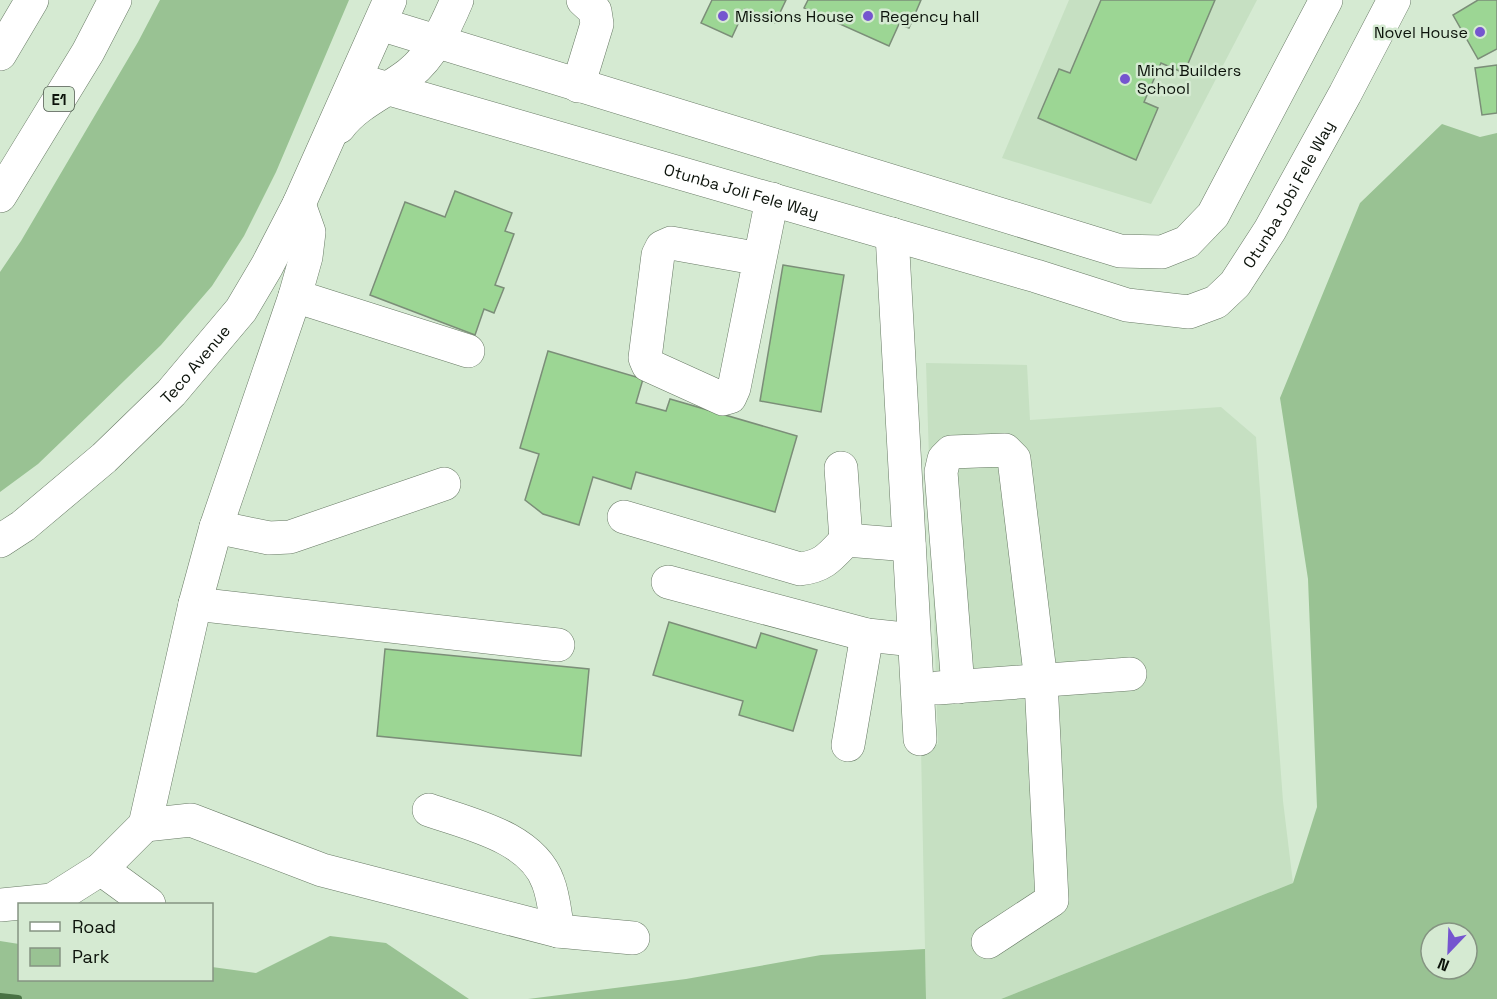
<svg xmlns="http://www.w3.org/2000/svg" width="1497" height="999" viewBox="0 0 1497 999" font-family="'Space Grotesk',sans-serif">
  <rect width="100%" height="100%" fill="#d5ead2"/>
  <g fill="#c6e0c2">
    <polygon points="1069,0 1257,0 1151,204 1002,158"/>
    <polygon points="926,363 1027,365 1030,420 1221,407 1256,437 1283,801 1293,883 1001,999 926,999 921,748 938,744"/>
  </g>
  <g fill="#99c293" fill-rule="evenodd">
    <polygon points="160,0 349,0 276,172 244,236 212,286 161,345 90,414 38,464 0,492 0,272 21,241 138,42"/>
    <path d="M1442 124 1480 137 1497 133V999H1001L1293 883 1317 807 1308 579 1280 398 1360 203ZM1431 933H1467V969H1431Z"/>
    <polygon points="330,936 386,943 469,999 0,999 0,941 19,944 20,980 212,980 212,967 256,973"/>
    <polygon points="925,949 926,999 528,999 686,979 821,955"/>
  </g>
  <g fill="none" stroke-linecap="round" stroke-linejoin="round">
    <polyline stroke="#497244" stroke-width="8" points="0,997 18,999"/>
  </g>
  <g fill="#9cd694" stroke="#7b8e78" stroke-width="1.5">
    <polygon points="712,0 786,0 775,23 745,9 732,37 701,23"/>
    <polygon points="808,0 921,0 909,28 899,24 889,46 804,8"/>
    <polygon points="1101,0 1215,0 1184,73 1161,63 1144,102 1158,108 1136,160 1038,118 1059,69 1070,73"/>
    <polygon points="1478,0 1497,0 1497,49 1478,59 1453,15"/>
    <polygon points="1497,65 1497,113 1482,115 1475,68"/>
    <polygon points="455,191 512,213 505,231 514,234 495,285 504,288 494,313 484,309 475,335 370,295 405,202 445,217"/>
    <polygon points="783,265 844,275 821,412 760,401"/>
    <polygon points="548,351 643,379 636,403 666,411 670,399 797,436 775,512 636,472 631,489 593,477 579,525 543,514 525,500 539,454 520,448"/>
    <polygon points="669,622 756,648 761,633 817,650 793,731 739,715 743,701 653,675"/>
    <polygon points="385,649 589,669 581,756 377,736"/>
  </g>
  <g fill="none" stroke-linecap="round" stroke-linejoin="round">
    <g stroke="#687a65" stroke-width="34">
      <g id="minor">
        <polyline points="380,24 1120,251 1162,252 1187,242 1213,215 1326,0"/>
        <path id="s1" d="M365 82 1036 276 1127 305 1189 312 1216 302 1235 284 1270 230 1345 94 1394 0"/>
        <polyline points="578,86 597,24 595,11 583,0"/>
        <polyline points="892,234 920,739"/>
        <polyline points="760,259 671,243 662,247 658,255 645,358 648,365 723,399 730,397 734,388 772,199"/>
        <polyline points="295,296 468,351"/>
        <polyline points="841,468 846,540"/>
        <path d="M624 517 800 569C824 566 830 557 846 540L909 545"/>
        <polyline points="216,527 269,538 290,537 444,484"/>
        <polyline points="668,582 867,635 914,640"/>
        <polyline points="195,604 558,645"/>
        <polyline points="958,687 941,472 944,459 951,452 1005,450 1014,459 1041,681 1052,900 988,942"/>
        <polyline points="938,688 1130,674"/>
        <polyline points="848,745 867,635"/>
        <path d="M429 810C469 824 532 837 548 882 554 897 555 915 558 931"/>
        <polyline points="145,825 191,820 322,870 558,931 633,938"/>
        <polyline points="101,869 149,904"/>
        <polyline points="0,905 52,900 101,869 145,825 195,604 216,527 295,296 306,257 309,232 299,204"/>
      </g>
    </g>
    <g stroke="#687a65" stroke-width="34">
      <g id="major">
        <path d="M339 127C357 103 386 92 409 74 432 56 446 26 457 0"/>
        <path id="s2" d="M0 541 23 526 104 458 171 393 241 310 267 266 299 204 390 0"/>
      </g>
    </g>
    <g stroke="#687a65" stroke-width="34">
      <g id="highway">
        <polyline points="0,54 32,0"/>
        <polyline points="0,196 88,52 115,0"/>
      </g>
    </g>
    <use href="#minor" stroke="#fff" stroke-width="33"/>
    <use href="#major" stroke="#fff" stroke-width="33"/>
    <use href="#highway" stroke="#fff" stroke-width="33"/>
  </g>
  <g fill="#7555cf" stroke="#d5ead2" stroke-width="2">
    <circle cx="723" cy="16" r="6"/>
    <circle cx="868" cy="16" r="6"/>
    <circle cx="1480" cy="32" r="6"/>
    <circle cx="1125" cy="79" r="6"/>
  </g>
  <g text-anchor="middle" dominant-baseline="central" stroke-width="5" stroke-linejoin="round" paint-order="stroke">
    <rect fill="#d5ead2" stroke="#485447" stroke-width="1.5" x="44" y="87" width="30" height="24" rx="4.5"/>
    <g font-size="15" font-weight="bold" fill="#0c130b">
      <text x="59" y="99">E1</text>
    </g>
    <g font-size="16" fill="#0c130b" stroke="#d5ead2" text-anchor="start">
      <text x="735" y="16">Missions House</text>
      <text x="880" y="16">Regency hall</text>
      <text x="1468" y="32" text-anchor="end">Novel House</text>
      <text x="1137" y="70">Mind Builders<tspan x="1137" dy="18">School</tspan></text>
    </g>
    <g font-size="16" fill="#0c130b" stroke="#d5ead2">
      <text stroke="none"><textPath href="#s1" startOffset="392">Otunba Joli Fele Way</textPath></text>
      <text stroke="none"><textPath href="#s1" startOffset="1016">Otunba Jobi Fele Way</textPath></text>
      <text stroke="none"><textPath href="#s2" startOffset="264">Teco Avenue</textPath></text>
    </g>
  </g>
  <rect x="18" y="903" width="195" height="78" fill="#d5ead2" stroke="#859482" stroke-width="1.5"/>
  <rect x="30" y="922" width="30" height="9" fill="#ffffff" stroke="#859482" stroke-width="1.5"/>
  <text x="72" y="933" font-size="18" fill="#0c130b">Road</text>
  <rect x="30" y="948" width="30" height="18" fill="#99c293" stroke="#859482" stroke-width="1.5"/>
  <text x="72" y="963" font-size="18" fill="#0c130b">Park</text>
  <g transform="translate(1449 951) rotate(203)"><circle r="28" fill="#d5ead2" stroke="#859482" stroke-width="1.5"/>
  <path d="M0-4.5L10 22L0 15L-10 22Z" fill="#7555cf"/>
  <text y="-9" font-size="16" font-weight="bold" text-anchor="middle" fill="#0c130b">N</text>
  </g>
</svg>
